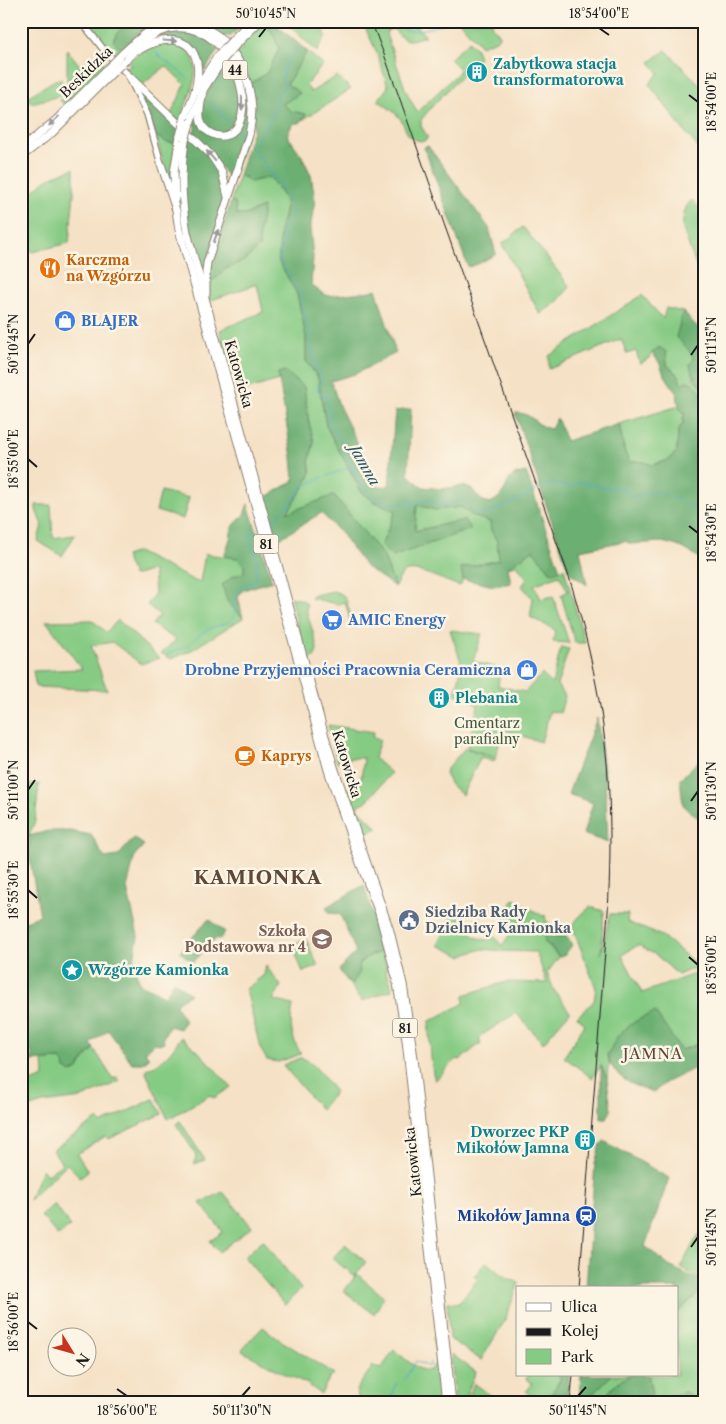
<svg xmlns="http://www.w3.org/2000/svg" width="726" height="1424" viewBox="0 0 726 1424" font-family="'Libre Caslon Text',serif">
  <rect width="100%" height="100%" fill="#fcf5e5"/>
  <filter id="ink" filterUnits="userSpaceOnUse"><feTurbulence type="fractalNoise" baseFrequency=".02" numOctaves="2"/><feDisplacementMap in="SourceGraphic" scale="10" xChannelSelector="R" yChannelSelector="G"/><feConvolveMatrix kernelMatrix="1 2 1 2 8 2 1 2 1" color-interpolation-filters="sRGB"/></filter>
  <filter id="wash" filterUnits="userSpaceOnUse"><feTurbulence type="fractalNoise" baseFrequency=".0096" numOctaves="4" result="noise"/><feDisplacementMap in="SourceGraphic" scale="20" xChannelSelector="R" yChannelSelector="G"/><feGaussianBlur stdDeviation="1.12" result="paint"/><feColorMatrix in="noise" values="0 0 0 0 0 0 0 0 0 0 0 0 0 0 0 0 0 1.4 0 .05"/><feComposite in="paint" operator="in"/></filter>
  <g filter="url(#wash)">
    <rect width="100%" height="100%" fill="#f5e1c5"/>
    <g fill="#86cb84" stroke="#517450">
      <polygon points="84,21 129,21 118,32 113,40 121,49 118,52 109,52"/>
      <polygon points="264,21 269,21 270,24 268,25 275,38 279,49 267,73 250,84 236,52 242,49 240,47"/>
      <polygon points="284,21 325,21 321,25 326,35 317,52"/>
      <path d="M362 21H411L426 36C406 41 408 44 393 29L388 30 386 34 406 91 417 112 458 73 460 69 450 59 469 41 476 49 479 58 434 104 421 120V126L427 136V139L424 141C402 140 409 127 397 115 391 109 384 105 378 100L388 87 377 53Z"/>
      <polygon points="459,21 494,21 491,25 500,35 496,40 481,46"/>
      <path d="M173 43C213 56 189 95 179 121L171 114 185 85 166 66 142 85 123 67 131 66 128 62C140 49 157 44 173 43Z"/>
      <polygon points="67,49 81,67 98,56 106,66 65,106 60,100 64,98 67,91"/>
      <polygon points="666,50 691,76 705,89 705,156 676,121 676,120 649,84 659,73 650,62"/>
      <polygon points="307,51 323,65 306,85 311,92 337,76 351,89 301,121 306,114 291,111 282,104 299,93 287,84"/>
      <polygon points="61,79 62,93 60,96 31,103 27,97 55,80"/>
      <polygon points="156,136 166,142 175,143 171,191"/>
      <polygon points="74,168 74,193 69,243 32,252 26,234 21,226 21,202 47,179"/>
      <path d="M239 175 246 178 250 182 270 177 284 198 286 205 284 218 280 227 279 262 297 294 306 337V361L318 378 326 426 361 491 373 501 396 510 381 546 464 520 414 531 417 505 436 510 461 507 473 516 490 522 491 530 497 541 499 560 461 568 463 579 460 586C448 583 413 564 403 573 400 576 398 582 395 587L384 557 334 495 286 514 306 484 311 472 309 462 314 442 309 423 304 387 278 373 279 380 239 392 232 372 227 365 220 330 263 312 257 284 209 301V282L218 277 224 270 245 260 259 247V230L262 216V207L245 215H237L235 203 231 201Z"/>
      <path d="M692 200 705 215V290L702 286 701 280 683 229C682 219 684 206 692 200Z"/>
      <polygon points="523,227 570,287 557,302 540,314 502,244"/>
      <polygon points="642,295 663,319 666,308 683,312 681,321 688,349 694,359 694,379 705,389 705,395 691,382 682,387 678,375 667,365 666,352 652,353 649,358 640,364 636,351 627,354 621,339 549,369 549,356"/>
      <polygon points="679,406 679,408 684,413 683,423 678,431 677,451 669,460 652,465 644,462 637,461 630,463 625,453 619,424"/>
      <polygon points="161,491 189,498 183,519 156,511"/>
      <polygon points="36,505 51,505 53,538 75,535 62,556 38,541 42,525 36,510"/>
      <polygon points="533,550 552,573 564,568 585,643 575,643 561,595 568,591 559,575 534,585 541,599 553,596 569,643 553,642 555,630 530,617 533,599 522,586 527,579 517,565 507,567"/>
      <polygon points="137,552 195,581 200,582 205,554 237,558 244,565 244,573 233,577 227,601 243,618 190,651 171,659 161,653 176,640 152,624 160,615 147,605 155,593 153,570 133,576 125,556"/>
      <polygon points="334,591 343,595 346,599 354,627 352,627 345,602 337,604 311,598 314,595"/>
      <path d="M290 597C297 599 307 599 307 607L306 608C307 614 318 646 317 650 316 656 313 659 308 661Z"/>
      <polygon points="92,620 106,632 118,620 159,658 141,664 112,642 91,646 107,690 36,687 33,671 82,669 46,621"/>
      <polygon points="450,630 482,634 473,661 500,669 498,686 525,692 542,674 552,684 561,647 569,649 557,685 565,696 560,713 550,711 541,742 504,730 495,757 467,748 478,706 469,699 455,694 461,670 461,662"/>
      <polygon points="328,725 374,732 372,737 380,740 374,758 391,773 367,801 356,807 378,828 365,833 360,830 346,790 361,779 364,758 351,758 337,762"/>
      <polygon points="465,748 496,758 494,761 481,757 462,795 451,785 445,774 446,770"/>
      <polygon points="39,784 35,821 29,836 21,836 21,786"/>
      <path d="M514 899 543 916 545 915 546 921 567 933 566 935 558 936 548 945 559 957 547 973 554 990 570 1012 543 1043 516 1013 479 1037 481 1043 460 1060 456 1059 435 1081C431 1068 431 1055 430 1041 429 1034 428 1028 430 1021L459 1006 464 1003V995L506 982 547 983 536 952 503 951 482 949 461 956 438 945 455 910 474 937 485 940 495 937 502 946 514 928 503 920Z"/>
      <polygon points="590,907 604,911 601,954 610,914 628,914 627,922 662,936 699,966 678,975 656,955 638,945 622,955 642,993 705,970 705,1042 681,1050 641,1018 618,1037 607,1055 610,1066 608,1068 607,1079 601,1066 592,1078 564,1057 585,1024 577,1017 594,1001 596,988 572,926 578,918"/>
      <polygon points="306,939 318,966 303,972 292,945"/>
      <polygon points="382,951 387,968 385,969 387,975 389,977 392,990 362,1001 351,986 355,978 359,964 367,957"/>
      <path d="M266 966 281 986 273 1000 293 1005C290 1026 290 1035 301 1054L278 1062 267 1060 260 1048 246 989 264 975Z"/>
      <path d="M181 1037 198 1051 231 1087 214 1098 210 1095 168 1119 146 1073 147 1069C163 1063 172 1051 181 1037Z"/>
      <polygon points="94,1049 113,1079 117,1077 120,1081 82,1098 43,1103 21,1110 21,1065 31,1082 44,1077 43,1060 60,1059 64,1063 65,1069 75,1070 78,1069 87,1056"/>
      <path d="M300 1058C312 1058 327 1082 335 1092L321 1110 283 1065Z"/>
      <polygon points="153,1099 154,1099 162,1114 109,1139 106,1136 77,1154 88,1171 80,1177 67,1164 29,1200 42,1169 47,1175 62,1164 53,1150 98,1119 101,1124"/>
      <polygon points="180,1121 205,1160 194,1164 196,1160 195,1153 176,1124"/>
      <polygon points="223,1192 252,1227 219,1252 210,1241 223,1232 200,1203"/>
      <polygon points="54,1204 70,1226 58,1236 41,1216"/>
      <polygon points="705,1227 705,1283 681,1267 695,1240"/>
      <polygon points="263,1240 301,1289 285,1305 244,1257"/>
      <polygon points="345,1244 366,1262 354,1277 346,1268 345,1269 333,1258"/>
      <polygon points="486,1262 502,1275 519,1283 504,1322 481,1360 450,1339 447,1302 459,1303 478,1279 474,1276"/>
      <polygon points="357,1274 384,1297 374,1314 344,1291"/>
      <polygon points="705,1287 705,1361 693,1375 705,1385 705,1403 701,1403 685,1392 662,1399 659,1403 642,1403 652,1394 648,1375 677,1375 677,1313"/>
      <polygon points="263,1327 277,1338 334,1374 329,1379 321,1394 306,1383 283,1373 242,1351 243,1348"/>
      <path d="M433 1338H435L442 1403H360L356 1390 373 1366 381 1369 394 1350C404 1357 418 1373 430 1370L436 1363Z"/>
      <polygon points="451,1354 476,1372 463,1403 455,1403"/>
      <polygon points="528,1375 559,1375 561,1378 552,1393 540,1403 526,1392 532,1384 526,1379"/>
      <polygon points="612,1375 631,1375 618,1382 599,1403 583,1403"/>
      <polygon points="474,1383 501,1403 467,1403"/>
    </g>
    <g fill="#6caf72" stroke="#446647">
      <polygon points="129,21 157,21 141,31 121,49 113,41 118,32"/>
      <polygon points="192,21 222,22 243,21 244,24 230,37 226,35 225,38"/>
      <path d="M274 23 307 51 287 84 300 93 283 104 291 111 306 114 300 123H293L287 135 302 156 311 175 315 200 310 229 313 257 311 285 322 293 329 296 371 291 376 289 396 353 355 374 331 381 340 408 362 452 371 474 377 487 389 486 395 411 411 409 408 475 423 487 442 489 463 486 471 488 481 500 490 503C493 501 498 499 500 496 512 482 503 476 526 472L560 570 552 573 533 550 508 567 511 583 494 586 463 579 461 568 499 560 497 541 491 530 490 522 473 516 461 507 436 510 417 505 415 531 464 520 471 529 392 557 381 546 396 511 373 501 361 491 326 426 318 377 306 361V337L297 294 279 262 280 227 284 218 286 205 284 198 270 177 250 182 246 178 239 175 253 130 250 84 267 73 279 49 275 38 267 24Z"/>
      <path d="M174 32C192 32 206 36 218 50L200 78C201 53 196 54 178 39L151 40 162 34Z"/>
      <path d="M233 60C264 102 243 146 229 190L226 174 192 132H194L196 125 193 124 197 113 202 129 226 137 243 115Z"/>
      <path d="M225 65H230C237 78 240 92 239 107 238 112 238 121 234 126 228 135 211 135 204 125 194 108 215 77 225 65Z"/>
      <polygon points="137,88 178,126 175,143 166,142 156,136"/>
      <path d="M190 136 207 153 221 173 227 201 202 276C189 231 175 182 190 136Z"/>
      <polygon points="428,146 489,228 496,254 478,264 468,267 424,147"/>
      <polygon points="231,201 235,203 237,215 245,215 263,207 262,216 259,230 259,247 245,260 224,270 218,277 209,282 208,274"/>
      <path d="M683 312 705 335V389C697 381 691 375 690 363L694 359 688 349 676 337Z"/>
      <path d="M659 347 666 352 667 365 678 375 682 386 685 381 691 382 705 395V479L699 489 705 491V561L681 547 662 542 631 544 625 541 580 550 587 585 569 572 515 413C528 413 530 417 539 424 542 427 547 428 551 429L557 418 566 441 619 424 625 453 630 463 637 461 644 462 652 465 669 460 677 451 678 431 683 423 684 413 679 408 677 394 664 374 659 362 652 353Z"/>
      <polygon points="285,371 304,387 309,423 314,442 309,462 311,472 306,484 287,513 334,495 384,557 395,587 365,566 340,532 321,513 276,541 270,518 263,499 294,481 292,457 278,373"/>
      <polygon points="248,504 272,581 243,590 238,597 243,618 227,601 222,585 233,576 244,573 244,565 237,558 224,556 230,539 232,527 244,515"/>
      <polygon points="597,718 605,777 608,843 583,834 593,803 568,794"/>
      <polygon points="705,755 705,824 683,805 680,779"/>
      <path d="M48 831H70L91 835C97 842 99 852 105 858L118 856 134 838 144 845 135 855 127 888 138 936 133 965 141 985 152 989 165 997 174 981 190 994C186 998 180 999 176 1004V1007L185 1020 180 1029 169 1026 163 1038 164 1042 159 1044 155 1043 145 1052 149 1058 143 1063H132L108 1030 91 1043 94 1049 87 1056 78 1069 71 1073 65 1069 64 1063 60 1059 32 1061C33 1050 29 1047 21 1039V923L40 915 29 855V836Z"/>
      <polygon points="364,885 383,949 382,951 367,957 359,963 360,972 351,986 339,970 356,952 340,914 329,913 326,907"/>
      <polygon points="209,919 225,932 219,940 217,938 193,962 182,954 180,951"/>
      <polygon points="546,933 558,936 566,935 572,945 564,956 559,957 551,947 545,943 544,936"/>
      <path d="M655 1012 681 1050 705 1042V1067H697L665 1083 654 1092C632 1085 615 1080 607 1055 611 1050 613 1043 617 1037 627 1025 642 1017 655 1012Z"/>
      <polygon points="601,1065 607,1079 611,1110 607,1118 601,1118"/>
      <polygon points="604,1141 669,1178 645,1246 669,1266 705,1283 705,1287 677,1313 677,1288 586,1288 595,1163 600,1145"/>
      <polygon points="559,1375 569,1375 567,1403 542,1403 552,1393 561,1379"/>
      <polygon points="581,1375 612,1375 583,1403 579,1403"/>
      <polygon points="631,1375 648,1375 652,1394 642,1403 599,1403 618,1382"/>
      <polygon points="685,1392 701,1403 659,1403 662,1399"/>
    </g>
    <g fill="none" stroke-linecap="round" stroke-linejoin="round">
      <g stroke="#43a6c3" stroke-width="1">
        <polyline points="118,21 130,23 133,26"/>
        <path d="M389 21 394 24H399L404 30C420 32 433 27 449 22"/>
        <polyline points="311,31 318,21"/>
        <polyline points="156,52 158,55 188,78"/>
        <polyline points="212,103 229,123"/>
        <polyline points="237,133 244,140"/>
        <polyline points="692,136 701,146"/>
        <path d="M251 147 270 173 279 181 291 205V216L282 228 284 239 280 258 281 263 295 283 302 297 304 314 310 334 309 341 315 366 321 376V381L318 387V389L319 392 326 397 329 412V424C331 427 334 428 336 432 347 451 360 496 382 502 391 505 409 502 420 501 437 501 444 508 462 500L467 503C469 505 469 508 471 510 485 525 534 487 551 484 557 483 564 486 570 487L579 482 606 488 620 487 624 489 628 494 634 497 657 491 678 500 684 504 705 511"/>
        <path d="M253 147C259 135 268 125 273 112 276 105 276 97 280 90H283L285 86 282 79 285 66 297 47"/>
        <polyline points="327,476 345,469 352,469"/>
        <polyline points="409,508 413,503"/>
        <polyline points="272,522 294,499 301,487 323,477"/>
        <path d="M167 654C172 650 177 651 182 649 192 644 196 636 205 631 213 626 223 625 231 621L235 614 234 601 240 588 242 586 253 582 256 578 257 559 250 539 251 533 256 529"/>
        <polyline points="405,1379 416,1361 427,1366 430,1366 430,1362"/>
        <polyline points="390,1403 395,1385 397,1384"/>
      </g>
    </g>
  </g>
  <g filter="url(#ink)">
    <g fill="none" stroke-linecap="round" stroke-linejoin="round">
      <g stroke="#887e70" stroke-width="8">
        <polyline id="minor" points="81,21 104,50 128,75 147,114 161,164"/>
      </g>
      <g stroke="#887e70" stroke-width="9">
        <g id="major">
          <path d="M175 21C185 23 195 24 205 28 234 41 250 77 252 108 252 117 251 126 249 135L207 263 206 272V293"/>
          <polyline points="233,39 251,21"/>
          <polyline points="237,44 260,21"/>
          <path d="M139 50C160 37 191 33 197 63 199 73 197 82 195 91"/>
          <path d="M122 54C138 39 152 25 174 21"/>
          <path d="M127 59C136 48 146 38 159 32 202 15 237 54 242 94 244 106 243 125 231 133 219 141 201 132 200 117 199 108 202 99 203 90"/>
          <polyline points="128,75 211,155 222,172 228,197"/>
          <polyline points="185,117 195,91 217,57"/>
          <polyline points="190,123 203,90 222,61"/>
          <path d="M185 141C180 172 181 200 187 232L324 733 334 767 390 931 403 984 414 1058 452 1403"/>
          <polyline points="21,149 56,120 108,68"/>
          <polyline points="21,157 52,133 112,73"/>
          <polyline points="161,164 176,210 179,230 206,325 219,374 328,770 357,855 379,913 396,977 406,1040 446,1403"/>
          <polyline points="175,199 174,172 180,136"/>
        </g>
      </g>
      <use href="#minor" stroke="#fff" stroke-width="5.5"/>
      <use href="#major" stroke="#fff" stroke-width="7"/>
      <g stroke="#1c1c1c" stroke-width="1">
        <path d="M371 21 385 57 569 577C580 612 589 648 596 684 611 759 612 836 608 912L579 1288"/>
        <polyline points="570,1403 573,1375"/>
      </g>
      <g stroke="#887e70" stroke-width="9" stroke-linecap="butt">
        <g id="major-bridge">
          <polyline points="217,57 233,39"/>
          <polyline points="222,61 237,44"/>
          <polyline points="108,68 122,54"/>
          <polyline points="112,73 127,59"/>
          <polyline points="180,136 185,117"/>
          <polyline points="185,141 190,123"/>
        </g>
      </g>
      <use href="#major-bridge" stroke="#fff" stroke-width="7"/>
    </g>
    <defs><path id="oneway-solid" d="M-6-.8H1V-3.2L6.5 0L1 3.2V.8H-6Z" transform="scale(1.25)"/></defs>
    <g fill="#999">
      <use href="#oneway-solid" transform="translate(170 41) rotate(4)"/>
      <use href="#oneway-solid" transform="translate(242 103) rotate(90)"/>
      <use href="#oneway-solid" transform="translate(54 121) rotate(137)"/>
      <use href="#oneway-solid" transform="translate(211 156) rotate(-130)"/>
      <use href="#oneway-solid" transform="translate(216 236) rotate(-71)"/>
    </g>
  </g>
  <path fill="none" stroke="#1c1c1c" stroke-width="2" d="M599 28 609 35M259 37 266 28M689 95 698 102M28 344 35 334M691 355 698 345M28 459 37 467M689 526 698 533M28 790 35 780M691 801 698 791M28 890 37 898M689 957 698 965M691 1247 698 1237M28 1322 37 1329M117 1389 127 1396M242 1396 250 1387M578 1396 586 1387"/>
  <defs>
    <g id="building-disc" transform="scale(1.125)"><circle r="9.5" fill="#0f9aa8" stroke="#fcf5e5"/><path d="M-4-6H4V6H1V3H-1V6H-4ZM-2.5-4.3h1.7v1.8h-1.7ZM.8-4.3h1.7v1.8H.8ZM-2.5-1h1.7V.8h-1.7ZM.8-1h1.7V.8H.8Z" fill="#fff"/></g>
    <g id="restaurant-disc" transform="scale(1.125)"><circle r="9.5" fill="#e8710a" stroke="#fcf5e5"/><path d="M-5-6h1v4h1v-4h1v4h1v-4h1v5L-1.5 .5V6h-2V.5L-5-1ZM5-6V6H3V1.5H1.5Q1.5-4 5-6Z" fill="#fff"/></g>
    <g id="shop-disc" transform="scale(1.125)"><circle r="9.5" fill="#3f7fe0" stroke="#fcf5e5"/><path d="M-5-2.5h2.3a2.7 3.5 0 0 1 5.4 0H5L5.5 6h-11ZM-1.5-2.5h3a1.5 2.3 0 0 0-3 0Z" fill="#fff"/></g>
    <g id="supermarket-disc" transform="scale(1.125)"><circle r="9.5" fill="#3f7fe0" stroke="#fcf5e5"/><path d="M-6-5.5h2.5l.6 2H6L4.5 2H-2.5L-4.4-4H-6ZM-1.5 3.2a1.3 1.3 0 1 0 .1 0ZM3 3.2a1.3 1.3 0 1 0 .1 0Z" fill="#fff"/></g>
    <g id="cafe-disc" transform="scale(1.125)"><circle r="9.5" fill="#e8710a" stroke="#fcf5e5"/><path d="M-5.5-4.5H6V0H3Q3 3.5 0 3.5H-2.5Q-5.5 3.5-5.5 0ZM3-3.2v2h1.7v-2ZM-6 4.5H4V6H-6Z" fill="#fff"/></g>
    <g id="civic-disc" transform="scale(1.125)"><circle r="9.5" fill="#5c6f8a" stroke="#fcf5e5"/><path d="M-.6-6.5H3V-4.5H.6V-3L4-1V1h2V6H-6V1h2V-1L-.6-3ZM-1.2 2.5V6h2.4V2.5Z" fill="#fff"/></g>
    <g id="school-disc" transform="scale(1.125)"><circle r="9.5" fill="#8d6e63" stroke="#fcf5e5"/><path d="M0-5L7-2L0 1L-7-2ZM-4 1L0 2.5L4 1V4Q0 6-4 4Z" fill="#fff"/></g>
    <g id="sight-disc" transform="scale(1.125)"><circle r="9.5" fill="#0f9aa8" stroke="#fcf5e5"/><path d="M0-6L1.8-2.2L6-1.7L2.9 1.2L3.7 5.4L0 3.3L-3.7 5.4L-2.9 1.2L-6-1.7L-1.8-2.2Z" fill="#fff"/></g>
    <g id="station-disc" transform="scale(1.125)"><circle r="9.5" fill="#1a4fb4" stroke="#fcf5e5"/><path d="M-3-6H3Q5-6 5-4V2Q5 4 3 4L4.5 6H3L1.5 4h-3L-3 6H-4.5L-3 4Q-5 4-5 2V-4Q-5-6-3-6ZM-3.5-4v3h7v-3ZM-3.5 1v1.5H-2V1ZM2 1v1.5H3.5V1Z" fill="#fff"/></g>
  </defs>
  <g fill-rule="evenodd">
    <use href="#building-disc" x="477" y="72"/>
    <use href="#restaurant-disc" x="50" y="268"/>
    <use href="#shop-disc" x="65" y="321"/>
    <use href="#supermarket-disc" x="332" y="620"/>
    <use href="#shop-disc" x="527" y="670"/>
    <use href="#building-disc" x="439" y="698"/>
    <use href="#cafe-disc" x="245" y="756"/>
    <use href="#civic-disc" x="409" y="920"/>
    <use href="#school-disc" x="322" y="939"/>
    <use href="#sight-disc" x="72" y="970"/>
    <use href="#building-disc" x="585" y="1140"/>
    <use href="#station-disc" x="586" y="1216"/>
  </g>
  <g text-anchor="middle" dominant-baseline="central" stroke-width="5" stroke-linejoin="round" paint-order="stroke">
    <g fill="#fcf5e5" stroke="#5f5d58" stroke-width="1">
      <rect x="222.5" y="60.5" width="25" height="19" rx="4"/>
      <rect x="253.5" y="534.5" width="25" height="19" rx="4"/>
      <rect x="392.5" y="1018.5" width="25" height="19" rx="4"/>
    </g>
    <g font-size="12" font-weight="bold" fill="#1c1c1c">
      <text x="235" y="70">44</text>
      <text x="266" y="544">81</text>
      <text x="405" y="1028">81</text>
    </g>
    <g font-size="14" font-weight="bold" fill="#0d838f" stroke="#fcf5e5" text-anchor="start">
      <text x="493" y="64">Zabytkowa stacja<tspan x="493" dy="16">transformatorowa</tspan></text>
      <text x="455" y="698">Plebania</text>
      <text x="88" y="970">Wzgórze Kamionka</text>
      <text x="569" y="1132" text-anchor="end">Dworzec PKP<tspan x="569" dy="16">Mikołów Jamna</tspan></text>
    </g>
    <g font-size="14" fill="#1c1c1c" stroke="#fcf5e5">
      <text transform="translate(86 72) rotate(-44)">Beskidzka</text>
      <text transform="translate(239 374) rotate(74)">Katowicka</text>
      <text transform="translate(347 764) rotate(73)">Katowicka</text>
      <text transform="translate(413 1162) rotate(-96)">Katowicka</text>
    </g>
    <g font-size="14" font-weight="bold" fill="#c56008" stroke="#fcf5e5" text-anchor="start">
      <text x="66" y="260">Karczma<tspan x="66" dy="16">na Wzgórzu</tspan></text>
      <text x="261" y="756">Kaprys</text>
    </g>
    <g font-size="14" font-weight="bold" fill="#366cbe" stroke="#fcf5e5" text-anchor="start">
      <text x="81" y="321">BLAJER</text>
      <text x="348" y="620">AMIC Energy</text>
      <text x="511" y="670" text-anchor="end">Drobne Przyjemności Pracownia Ceramiczna</text>
    </g>
    <g font-size="14" fill="#415940" stroke="#fcf5e5">
      <text x="487" y="723">Cmentarz<tspan x="487" dy="16">parafialny</tspan></text>
    </g>
    <g font-size="14" font-weight="bold" fill="#4e5e75" stroke="#fcf5e5" text-anchor="start">
      <text x="425" y="912">Siedziba Rady<tspan x="425" dy="16">Dzielnicy Kamionka</tspan></text>
    </g>
    <g font-size="14" font-weight="bold" fill="#785e54" stroke="#fcf5e5" text-anchor="end">
      <text x="306" y="931">Szkoła<tspan x="306" dy="16">Podstawowa nr 4</tspan></text>
    </g>
    <g font-size="14" font-weight="bold" fill="#164399" stroke="#fcf5e5" text-anchor="end">
      <text x="570" y="1216">Mikołów Jamna</text>
    </g>
    <g font-size="15" font-style="italic" fill="#2e5a67" stroke="#fcf5e5">
      <text transform="translate(365 465) rotate(60)">Jamna</text>
    </g>
    <g font-size="15" letter-spacing="1" fill="#5f4838" stroke="#fcf5e5">
      <text x="653" y="1053">JAMNA</text>
    </g>
    <g font-size="19" font-weight="bold" letter-spacing="1" fill="#5f4838" stroke="#fcf5e5">
      <text x="258" y="877">KAMIONKA</text>
    </g>
  </g>
  <rect width="726" height="1424" fill="none" stroke="#fcf5e5" stroke-width="55"/>
  <rect x="516" y="1286" width="162" height="90" fill="#fcf5e5" stroke="#a29e95"/>
  <rect x="526" y="1303" width="25" height="8" fill="#ffffff" stroke="#a29e95"/>
  <text x="561" y="1312" font-size="15" fill="#1c1c1c">Ulica</text>
  <rect x="526" y="1328" width="25" height="8" fill="#1c1c1c" stroke="#a29e95"/>
  <text x="561" y="1336" font-size="15" fill="#1c1c1c">Kolej</text>
  <rect x="526" y="1349" width="25" height="15" fill="#86cb84" stroke="#a29e95"/>
  <text x="561" y="1362" font-size="15" fill="#1c1c1c">Park</text>
  <g transform="translate(72 1352) rotate(127)"><circle r="24" fill="#fcf5e5" stroke="#a29e95"/>
  <path d="M0-4L9 19L0 12L-9 19Z" fill="#c8321e"/>
  <text y="-8" font-size="14" font-weight="bold" text-anchor="middle" fill="#1c1c1c">N</text>
  </g>
  <rect x="28" y="28" width="670" height="1368" fill="none" stroke="#1c1c1c" stroke-width="2"/>
  <g font-size="12" text-anchor="middle" fill="#1c1c1c">
    <text x="266" y="18">50°10'45"N</text>
    <text x="599" y="18">18°54'00"E</text>
    <text transform="translate(712 102) rotate(-90)" y="4">18°54'00"E</text>
    <text transform="translate(14 344) rotate(-90)" y="4">50°10'45"N</text>
    <text transform="translate(712 345) rotate(-90)" y="4">50°11'15"N</text>
    <text transform="translate(14 459) rotate(-90)" y="4">18°55'00"E</text>
    <text transform="translate(712 533) rotate(-90)" y="4">18°54'30"E</text>
    <text transform="translate(14 790) rotate(-90)" y="4">50°11'00"N</text>
    <text transform="translate(712 791) rotate(-90)" y="4">50°11'30"N</text>
    <text transform="translate(14 890) rotate(-90)" y="4">18°55'30"E</text>
    <text transform="translate(712 965) rotate(-90)" y="4">18°55'00"E</text>
    <text transform="translate(712 1237) rotate(-90)" y="4">50°11'45"N</text>
    <text transform="translate(14 1322) rotate(-90)" y="4">18°56'00"E</text>
    <text x="127" y="1415">18°56'00"E</text>
    <text x="242" y="1415">50°11'30"N</text>
    <text x="578" y="1415">50°11'45"N</text>
  </g>
</svg>
